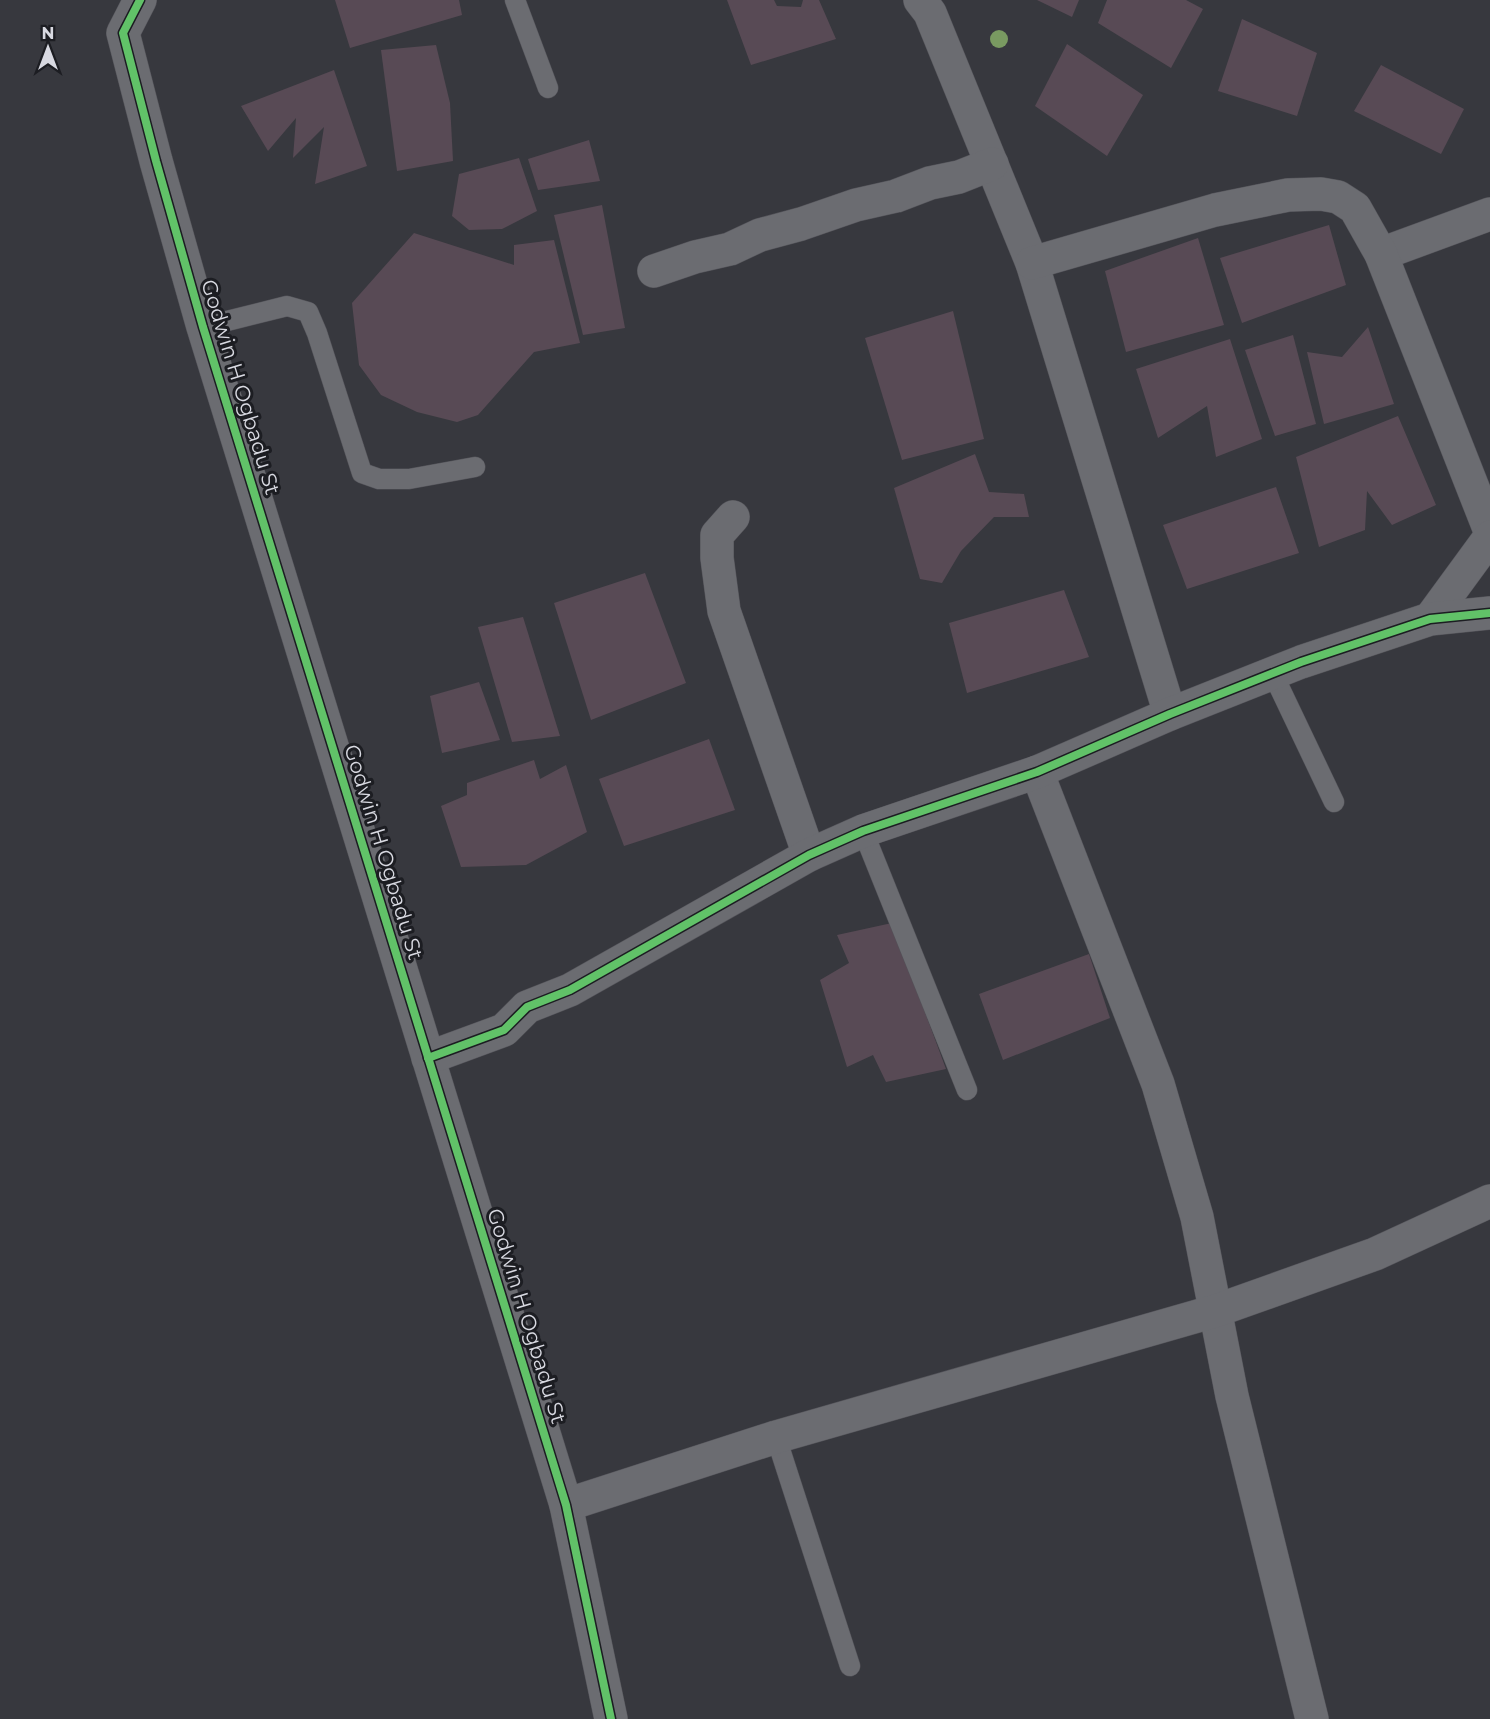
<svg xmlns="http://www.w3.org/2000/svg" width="1490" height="1719" viewBox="0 0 1490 1719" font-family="Montserrat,sans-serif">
  <rect width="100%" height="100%" fill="#37383e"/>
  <g fill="#584a55">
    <polygon points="335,0 459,0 462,15 350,48"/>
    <polygon points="727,0 774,0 777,6 801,7 803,0 819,0 836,39 751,65"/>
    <polygon points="1037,0 1079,0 1072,17"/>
    <polygon points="1107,0 1186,0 1203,9 1171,68 1098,23"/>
    <polygon points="1242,19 1317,53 1297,116 1218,91"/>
    <polygon points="1067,44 1143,95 1107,156 1035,106"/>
    <polygon points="436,45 450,103 453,161 397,171 381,50"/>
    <polygon points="1381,65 1464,109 1441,154 1354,111"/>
    <polygon points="334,70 367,166 315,184 324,127 293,158 296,118 268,151 241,106"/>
    <polygon points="589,140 600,181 538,190 528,159"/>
    <polygon points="519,158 537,211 502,229 469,230 452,216 459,174"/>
    <polygon points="602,205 625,328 583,335 554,215"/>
    <polygon points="1329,225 1346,285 1242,323 1220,258"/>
    <polygon points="414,233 514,265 514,245 554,240 580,343 534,352 478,415 457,422 417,412 381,395 359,365 352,303"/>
    <polygon points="1198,238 1224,325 1126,352 1105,271"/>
    <polygon points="953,311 984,439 902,460 865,338"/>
    <polygon points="1368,327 1394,404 1324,424 1307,352 1342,357"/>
    <polygon points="1293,335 1316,424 1275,436 1245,350"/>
    <polygon points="1230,339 1262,439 1216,457 1207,406 1158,438 1136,369"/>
    <polygon points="1398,416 1436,505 1392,525 1367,491 1365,530 1319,547 1296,457"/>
    <polygon points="975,454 989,492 1024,494 1029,517 994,517 961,551 942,583 920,579 894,488"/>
    <polygon points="1276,487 1299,553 1187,589 1163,525"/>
    <polygon points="645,573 686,683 591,720 554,603"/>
    <polygon points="1064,590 1089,657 967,693 949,623"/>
    <polygon points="523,617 560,736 512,742 478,627"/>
    <polygon points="479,682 500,740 442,753 430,696"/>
    <polygon points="709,739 735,810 624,846 599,779"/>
    <polygon points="534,760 540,779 566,765 587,832 526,865 461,867 441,806 467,795 467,783"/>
    <polygon points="892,923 946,1069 886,1082 873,1055 847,1067 820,980 849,963 837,935"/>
    <polygon points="1089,954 1110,1018 1003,1060 979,994"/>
  </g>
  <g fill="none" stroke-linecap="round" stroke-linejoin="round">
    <g stroke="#54545a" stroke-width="21">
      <g id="lane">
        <polyline points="515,0 548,88"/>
        <polyline points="203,327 287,306 308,312 317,333 362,473 379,479 409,479 475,467"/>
        <polyline points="1273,674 1334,802"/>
        <polyline points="863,831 967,1090"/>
        <polyline points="776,1437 850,1666"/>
      </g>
    </g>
    <g stroke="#54545a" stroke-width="34">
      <g id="street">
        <polyline points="140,0 123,33 156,161 203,327 566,1505 611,1719"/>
        <polyline points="920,0 930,13 1032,263 1170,714"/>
        <polyline points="1381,254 1490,214"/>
        <polyline points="1032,263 1215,210 1288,195 1321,194 1338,197 1355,208 1381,254 1490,531"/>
        <polyline points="654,271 695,257 730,249 760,235 801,224 856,205 896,196 930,183 959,177 992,164"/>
        <polyline points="733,517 717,535 717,558 724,611 809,855"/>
        <polyline points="1430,619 1490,537"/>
        <polyline points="1037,772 1158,1084 1197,1217 1232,1396 1312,1719"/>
        <polyline points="428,1058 504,1030 527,1007 570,990 809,855 863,831 1037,772 1170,714 1301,662 1430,619 1490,613"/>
        <polyline points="566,1505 776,1437 1215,1311 1375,1254 1490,1201"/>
      </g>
    </g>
    <use href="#lane" stroke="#6b6c71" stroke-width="20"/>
    <use href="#street" stroke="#6b6c71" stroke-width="33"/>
    <g stroke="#1c1d22" stroke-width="11">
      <g id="cycleway">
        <polyline points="140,0 123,33 156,161 203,327 566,1505 611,1719"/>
        <polyline points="428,1058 504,1030 527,1007 570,990 809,855 863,831 1037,772 1170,714 1301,662 1430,619 1490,613"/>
      </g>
    </g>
    <use href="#cycleway" stroke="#61c268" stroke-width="8"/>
  </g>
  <circle fill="#799a61" cx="999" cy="39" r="9"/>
  <g text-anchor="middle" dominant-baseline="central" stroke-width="6" stroke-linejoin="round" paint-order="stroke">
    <g font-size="21" fill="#d8d9e1" stroke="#1c1d22">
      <text transform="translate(241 387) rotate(73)">Godwin H Ogbadu St</text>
      <text transform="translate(384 852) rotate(73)">Godwin H Ogbadu St</text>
      <text transform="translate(527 1316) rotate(73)">Godwin H Ogbadu St</text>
    </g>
  </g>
  <g transform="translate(48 48)" stroke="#1c1d22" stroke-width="4.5" paint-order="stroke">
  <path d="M0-4.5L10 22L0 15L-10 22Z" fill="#d8d9e1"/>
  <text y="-9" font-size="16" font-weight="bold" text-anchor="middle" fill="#d8d9e1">N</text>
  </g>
</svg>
